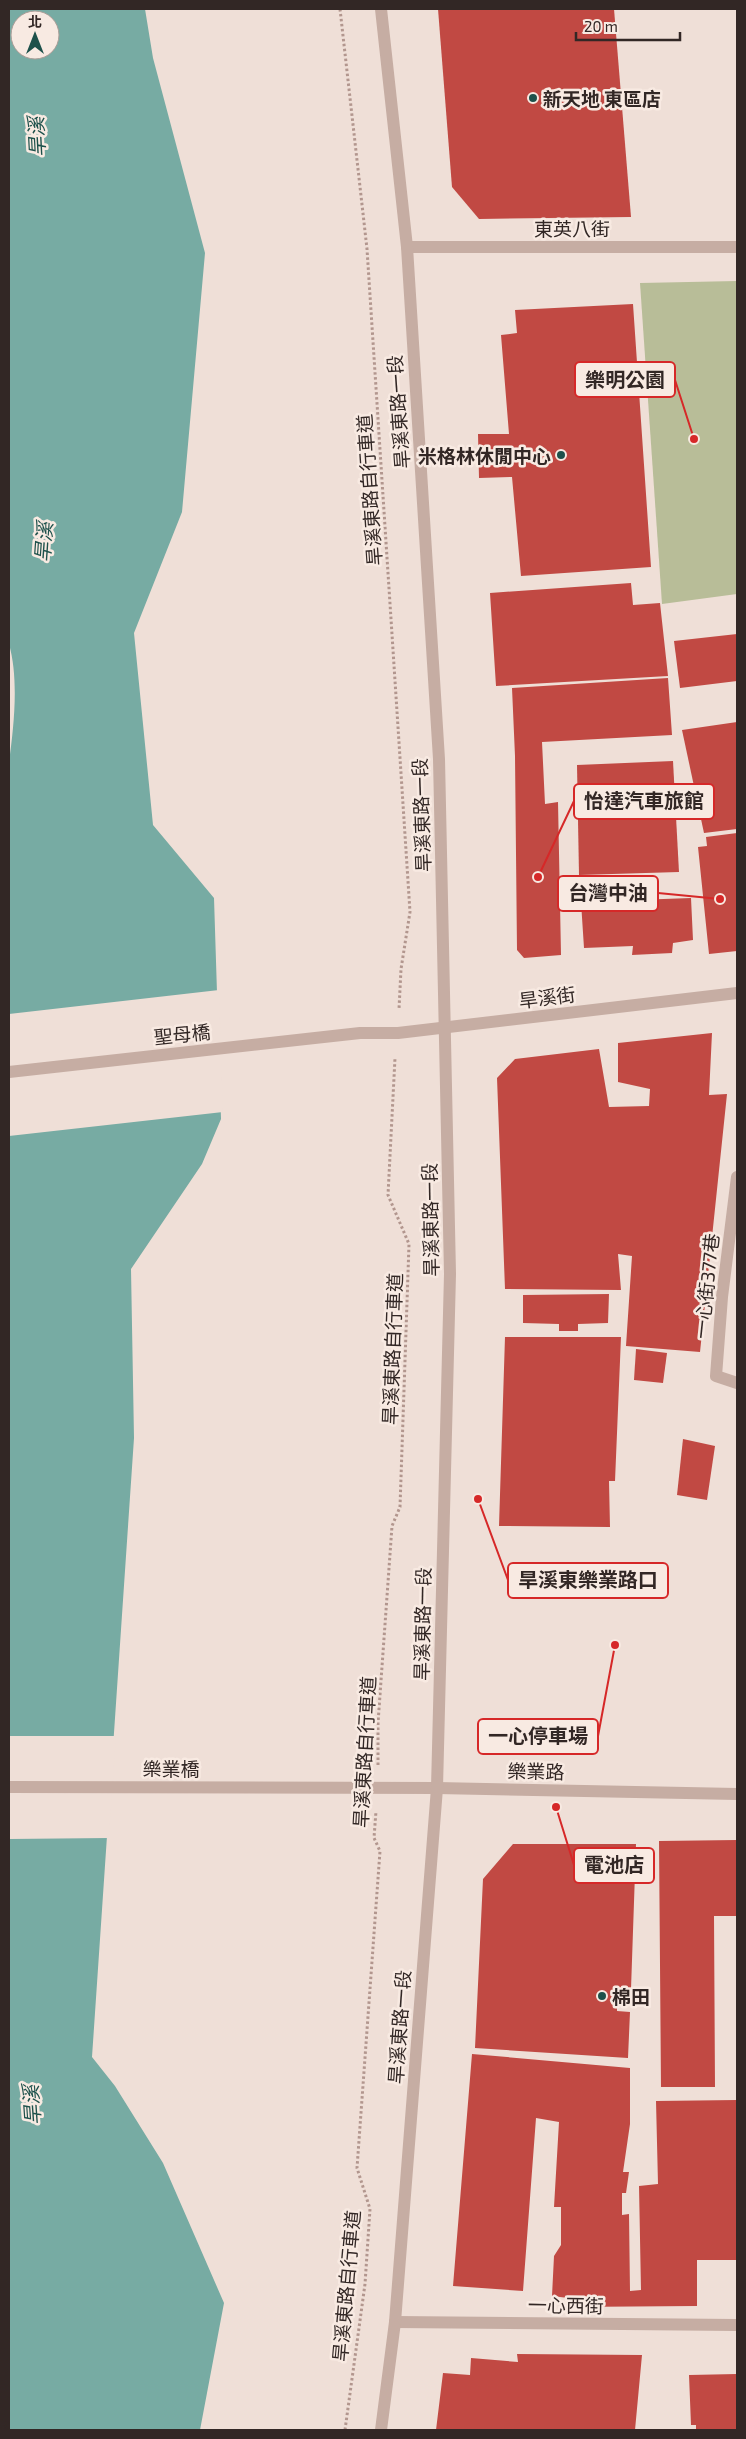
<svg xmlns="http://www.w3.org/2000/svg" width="746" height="2439" viewBox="0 0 746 2439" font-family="'Exo 2','Noto Sans TC',sans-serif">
  <rect width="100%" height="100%" fill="#efdfd7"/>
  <polygon fill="#b8bd98" points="737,281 737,594 662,604 640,283"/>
  <path fill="#77aba3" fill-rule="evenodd" d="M9 9H145L153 58 205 253 182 512 134 633 153 825 214 898 221 1119 202 1164 131 1269 134 1438 92 2057 115 2086 163 2163 224 2303 200 2430H9V762C14 726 19 679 9 644ZM20 20H50V50H20Z"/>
  <g fill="#efdfd7">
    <polygon points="219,990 223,1112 9,1136 9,1014"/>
    <polygon points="9,1736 116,1736 109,1838 9,1839"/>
  </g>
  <g fill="#c14943">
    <polygon points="438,9 614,9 631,217 479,219 452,187"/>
    <polygon points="633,304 651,567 521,576 512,477 479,478 478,434 509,434 501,335 517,333 515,310"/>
    <polygon points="631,583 633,605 660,603 668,676 496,686 490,593"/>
    <polygon points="737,634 737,681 680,688 674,641"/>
    <polygon points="668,678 672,735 542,742 545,804 558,802 561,955 524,958 517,950 515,756 512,688"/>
    <polygon points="737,722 737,829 704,833 682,730"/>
    <polygon points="673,761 679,872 579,875 577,765"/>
    <polygon points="737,833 737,951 709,954 698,847 707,846 706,837"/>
    <polygon points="691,898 693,940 673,943 672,953 632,955 633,946 584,948 581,902"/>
    <polygon points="712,1033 709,1095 727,1094 700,1352 626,1346 632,1256 618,1254 621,1290 505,1289 497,1078 515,1059 599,1049 609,1107 649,1106 650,1089 618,1082 618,1043"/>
    <polygon points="609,1294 608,1323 578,1324 578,1331 559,1331 559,1324 523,1323 523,1295"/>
    <polygon points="505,1337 621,1337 615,1481 609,1481 610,1527 499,1526"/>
    <polygon points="636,1349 667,1353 663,1383 634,1380"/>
    <polygon points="683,1439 715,1446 707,1500 677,1495"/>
    <polygon points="737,1840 737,1916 714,1916 715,2087 661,2087 659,1841"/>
    <polygon points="513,1844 636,1844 631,1989 617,1989 617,2011 630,2012 628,2058 475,2048 483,1879"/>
    <polygon points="472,2054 630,2068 630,2124 623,2172 629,2172 626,2193 622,2193 622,2215 629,2214 630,2291 641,2290 639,2186 658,2184 656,2101 737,2100 737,2260 697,2260 697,2306 569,2307 568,2298 552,2296 554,2256 561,2245 561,2207 554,2207 559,2122 536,2118 523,2291 453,2286"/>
    <polygon points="517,2354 642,2355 635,2430 436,2430 443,2373 470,2375 471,2358 518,2362"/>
    <polygon points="737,2374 737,2430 696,2430 696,2425 691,2425 689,2375"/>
  </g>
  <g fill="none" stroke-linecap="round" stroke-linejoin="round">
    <g stroke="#b2968e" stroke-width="3" stroke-dasharray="2.5 2.5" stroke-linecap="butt">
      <polyline points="340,9 367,249 410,912 401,969 399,1009"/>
      <polyline points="378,1765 378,1723 392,1526 400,1507 409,1244 388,1195 395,1058"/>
      <polyline points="345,2430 365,2284 370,2209 357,2168 380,1851 374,1838 376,1811"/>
    </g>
    <polyline stroke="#c6ada3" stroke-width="12" points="737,1177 722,1297 716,1376 737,1383"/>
    <g stroke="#c6ada3" stroke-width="12">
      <polyline points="407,247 737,247"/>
      <polyline points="9,1072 360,1033 398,1033 737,993"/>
      <polyline points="9,1787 437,1788 737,1794"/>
      <polyline points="395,2322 737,2325"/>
      <polyline points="381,2430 395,2322 437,1788 450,1274 439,759 407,247 381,9"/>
    </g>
  </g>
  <g fill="#1d514b" stroke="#f8eae2" stroke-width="2">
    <circle cx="533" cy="98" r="5"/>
    <circle cx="561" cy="455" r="5"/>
    <circle cx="602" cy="1996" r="5"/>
  </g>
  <g text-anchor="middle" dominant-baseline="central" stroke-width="5" stroke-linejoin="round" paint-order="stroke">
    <g font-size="19" font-weight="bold" fill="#322725" stroke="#f8eae2" text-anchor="start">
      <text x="543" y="98">新天地 東區店</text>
      <text x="551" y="455" text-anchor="end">米格林休閒中心</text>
      <text x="612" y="1996">棉田</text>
    </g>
    <g font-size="19" fill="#322725" stroke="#f8eae2">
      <text x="572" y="228">東英八街</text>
      <text transform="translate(398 412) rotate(-94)">旱溪東路一段</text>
      <text transform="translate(369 490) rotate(-94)">旱溪東路自行車道</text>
      <text transform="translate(421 815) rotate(-92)">旱溪東路一段</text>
      <text transform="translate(547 997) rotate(-7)">旱溪街</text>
      <text transform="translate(182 1034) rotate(-6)">聖母橋</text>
      <text transform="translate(430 1220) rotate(-91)">旱溪東路一段</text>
      <text transform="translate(706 1286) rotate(-84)">一心街377巷</text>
      <text transform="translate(392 1349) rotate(-88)">旱溪東路自行車道</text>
      <text transform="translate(422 1624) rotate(-89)">旱溪東路一段</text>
      <text transform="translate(364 1752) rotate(-87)">旱溪東路自行車道</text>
      <text x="171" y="1768">樂業橋</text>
      <text transform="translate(536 1771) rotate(1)">樂業路</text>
      <text transform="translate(399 2027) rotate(-86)">旱溪東路一段</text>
      <text transform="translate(346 2286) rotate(-85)">旱溪東路自行車道</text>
      <text transform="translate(566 2305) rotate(1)">一心西街</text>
    </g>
    <g font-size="20" font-style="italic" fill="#1d514b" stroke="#f8eae2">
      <text transform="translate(36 137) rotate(-93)">旱溪</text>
      <text transform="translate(43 542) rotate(-86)">旱溪</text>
      <text transform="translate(31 2105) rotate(-94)">旱溪</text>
    </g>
  </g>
  <path fill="none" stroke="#d62828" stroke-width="2" d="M694 439L675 380M538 877L574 801M720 899L658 893M478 1499L508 1580M615 1645L598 1736M556 1807L574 1865"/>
  <g fill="#d62828" stroke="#f8eae2" stroke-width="2">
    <circle cx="694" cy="439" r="5"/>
    <circle cx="538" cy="877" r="5"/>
    <circle cx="720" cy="899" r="5"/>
    <circle cx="478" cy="1499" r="5"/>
    <circle cx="615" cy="1645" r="5"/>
    <circle cx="556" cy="1807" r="5"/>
  </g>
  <g fill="#f8eae2" stroke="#d62828" stroke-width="2">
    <rect x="575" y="362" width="100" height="35" rx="5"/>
    <rect x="574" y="784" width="140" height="35" rx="5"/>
    <rect x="558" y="876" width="100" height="35" rx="5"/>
    <rect x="508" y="1563" width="160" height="35" rx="5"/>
    <rect x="478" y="1719" width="120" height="35" rx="5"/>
    <rect x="574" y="1848" width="80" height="35" rx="5"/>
  </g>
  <g font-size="20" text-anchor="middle" font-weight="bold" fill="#322725">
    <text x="625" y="387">樂明公園</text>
    <text x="644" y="808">怡達汽車旅館</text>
    <text x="608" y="900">台灣中油</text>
    <text x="588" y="1587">旱溪東樂業路口</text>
    <text x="538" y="1743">一心停車場</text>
    <text x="614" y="1872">電池店</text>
  </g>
  <rect width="746" height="2439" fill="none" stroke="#322725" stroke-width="20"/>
  <g transform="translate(35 35)"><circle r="24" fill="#f8eae2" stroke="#a99c96"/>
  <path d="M0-4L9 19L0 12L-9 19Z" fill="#1d514b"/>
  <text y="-8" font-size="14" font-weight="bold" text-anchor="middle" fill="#322725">北</text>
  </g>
  <path d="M576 32v8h104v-8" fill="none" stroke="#322725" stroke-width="2.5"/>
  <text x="584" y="32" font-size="15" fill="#322725" stroke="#f8eae2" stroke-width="4" paint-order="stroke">20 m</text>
</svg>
